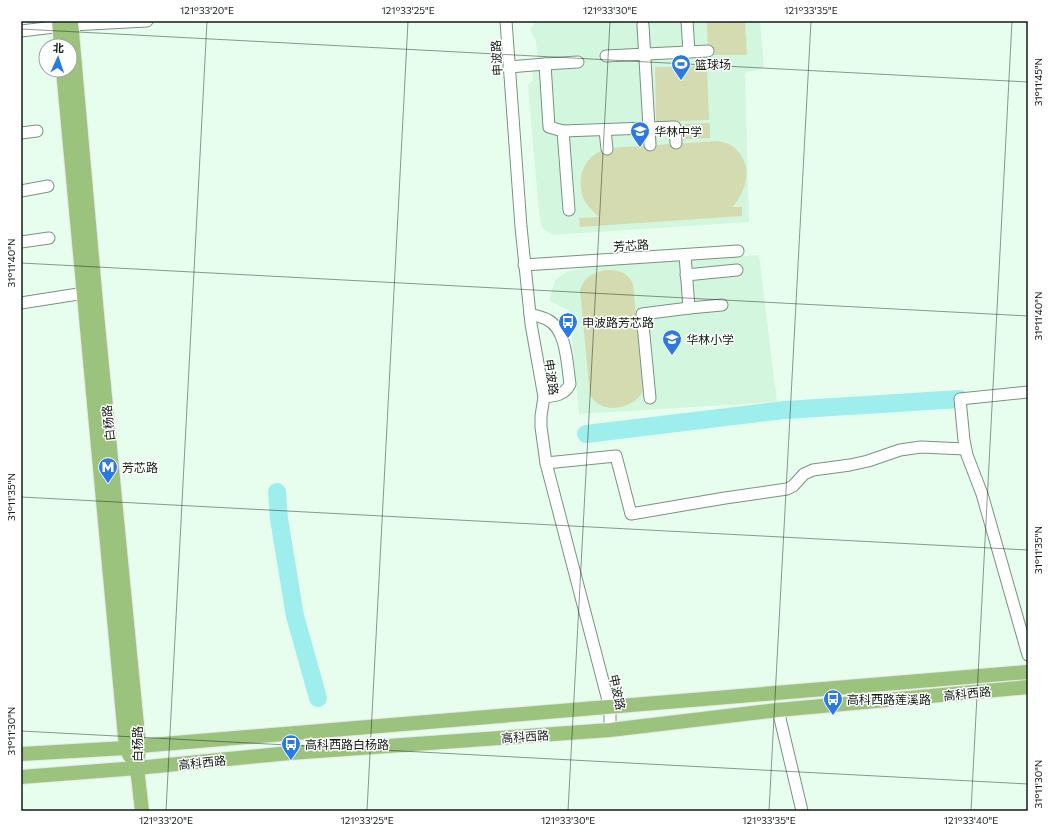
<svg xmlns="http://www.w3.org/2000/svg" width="1049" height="832" viewBox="0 0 1049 832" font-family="Commissioner,'Noto Sans SC',sans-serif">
  <rect width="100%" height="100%" fill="#e7feee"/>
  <g fill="#d2f7de">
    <polygon points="536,21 760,21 764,68 745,73 749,222 552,235 542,228 539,213 528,84 533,81 532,66 538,64 536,41 530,30"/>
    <polygon points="759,255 777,402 579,414 569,310 549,301 555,280 567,272 585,267"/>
  </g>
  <g fill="#d5dbb1">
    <polygon points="707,21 745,21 747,55 708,55"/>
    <polygon points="707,66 709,120 656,122 655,67"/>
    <polygon points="710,123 710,138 677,140 677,124"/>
    <path d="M717 141C722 142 728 143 732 146 754 162 748 188 733 207H742V216L580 227 579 218 599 217C594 212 589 208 586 203 576 187 580 163 597 153 601 151 605 149 609 148Z"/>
    <path d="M605 270C619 270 627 272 633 284L643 392C631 410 601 415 590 395L580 290C584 277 593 273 605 270Z"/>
  </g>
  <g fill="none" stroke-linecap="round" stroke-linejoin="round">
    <g stroke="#9feeee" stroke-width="18">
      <polyline points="586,434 785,410 960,399"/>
      <polyline points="277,492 279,519 295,616 318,698"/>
    </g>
    <g stroke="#789381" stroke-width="13">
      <g id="minor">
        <polyline points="506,21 521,227 531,324 544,397 541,416 541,427 546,463 610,708 610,730"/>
        <polyline points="687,21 689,52"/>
        <polyline points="643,25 650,145"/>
        <polyline points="21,31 71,25 147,21"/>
        <polyline points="606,56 708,51"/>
        <polyline points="545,64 578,62"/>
        <polyline points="509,67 545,64 549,127 563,131 569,210"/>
        <polyline points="605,130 607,149"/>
        <polyline points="563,131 675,127 676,143"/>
        <polyline points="21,133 37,131"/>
        <polyline points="21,191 48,186"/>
        <polyline points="21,242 49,238"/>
        <polyline points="685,255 689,308 722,305"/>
        <polyline points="524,265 738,251"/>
        <polyline points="686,275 737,270"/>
        <polyline points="21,303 91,292"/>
        <path d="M530 314C536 316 543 317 548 320 567 330 567 365 570 384 565 395 555 396 544 397"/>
        <polyline points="1028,392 960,399 964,440 967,455 982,494 1028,655"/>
        <polyline points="650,398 642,314 689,308"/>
        <polyline points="546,463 616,456 631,514 725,498 787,489 793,486 804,474 813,470 850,465 868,461 900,450 921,447 965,449"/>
        <polyline points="778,710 802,811"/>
      </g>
    </g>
    <g stroke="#e7e8e8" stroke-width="16">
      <g id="major">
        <polyline points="59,21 61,46"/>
        <polyline points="71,21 97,314 139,746 137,768 142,811"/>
        <polyline points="63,70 126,748 130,756"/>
        <polyline points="21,754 126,748 139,746 1028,672"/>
        <polyline points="21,777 137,768 290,753 610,730 778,710 1028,687"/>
      </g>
    </g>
    <use href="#minor" stroke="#fff" stroke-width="11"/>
    <use href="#major" stroke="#9bc37d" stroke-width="14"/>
  </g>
  <path fill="none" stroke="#111b14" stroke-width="1" stroke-opacity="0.45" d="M21 29 1028 82M21 263 1028 316M21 497 1028 550M21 731 1028 784M166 811 207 21M367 811 408 21M568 811 610 21M769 811 811 21M971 811 1012 21"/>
  <defs>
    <g id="stadium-pin" transform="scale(1)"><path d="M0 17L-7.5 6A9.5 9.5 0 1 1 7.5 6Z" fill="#2b79e5" stroke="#fff"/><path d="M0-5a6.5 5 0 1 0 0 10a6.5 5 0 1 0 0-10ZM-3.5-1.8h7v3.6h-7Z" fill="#fff"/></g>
    <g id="school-pin" transform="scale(1)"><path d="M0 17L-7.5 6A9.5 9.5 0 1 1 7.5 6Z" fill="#2b79e5" stroke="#fff"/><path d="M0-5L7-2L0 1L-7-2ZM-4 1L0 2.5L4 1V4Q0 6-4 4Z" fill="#fff"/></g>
    <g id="bus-pin" transform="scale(1)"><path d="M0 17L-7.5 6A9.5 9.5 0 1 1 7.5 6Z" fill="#2b79e5" stroke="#fff"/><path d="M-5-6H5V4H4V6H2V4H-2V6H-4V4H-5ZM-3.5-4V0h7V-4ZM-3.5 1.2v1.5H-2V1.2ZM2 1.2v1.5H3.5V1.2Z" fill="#fff"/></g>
    <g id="metro-pin" transform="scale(1)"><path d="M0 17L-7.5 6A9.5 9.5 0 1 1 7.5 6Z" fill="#2b79e5" stroke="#fff"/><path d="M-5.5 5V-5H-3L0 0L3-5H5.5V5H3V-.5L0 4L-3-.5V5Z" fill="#fff"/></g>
  </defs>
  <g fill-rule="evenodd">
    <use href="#stadium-pin" x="681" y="64"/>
    <use href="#school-pin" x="640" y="131"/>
    <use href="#bus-pin" x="568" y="322"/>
    <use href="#school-pin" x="672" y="339"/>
    <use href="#metro-pin" x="108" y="467"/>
    <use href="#bus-pin" x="833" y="699"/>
    <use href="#bus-pin" x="291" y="744"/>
  </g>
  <g text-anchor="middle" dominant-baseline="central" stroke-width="3" stroke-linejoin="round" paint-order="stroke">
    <g font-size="12" fill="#111b14" stroke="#fff">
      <text transform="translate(496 58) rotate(-93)">申波路</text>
      <text transform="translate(631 245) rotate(-4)">芳芯路</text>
      <text transform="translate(552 377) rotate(82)">申波路</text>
      <text transform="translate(108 423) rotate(-96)">白杨路</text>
      <text transform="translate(618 692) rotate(78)">申波路</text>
      <text transform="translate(967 693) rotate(-6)">高科西路</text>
      <text transform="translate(525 736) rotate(-4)">高科西路</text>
      <text transform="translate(137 744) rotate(-90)">白杨路</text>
      <text transform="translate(202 762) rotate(-6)">高科西路</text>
    </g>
    <g font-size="12" fill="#111b14" stroke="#fff" text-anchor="start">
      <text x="695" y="64">篮球场</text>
      <text x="654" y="131">华林中学</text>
      <text x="582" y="322">申波路芳芯路</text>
      <text x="686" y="339">华林小学</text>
      <text x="122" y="467">芳芯路</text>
      <text x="847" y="699">高科西路莲溪路</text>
      <text x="305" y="744">高科西路白杨路</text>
    </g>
  </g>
  <rect width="1049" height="832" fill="none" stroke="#ffffff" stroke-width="44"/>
  <g transform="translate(58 58) rotate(3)"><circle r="19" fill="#ffffff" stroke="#a0a4a1"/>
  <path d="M0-3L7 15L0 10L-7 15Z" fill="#2b79e5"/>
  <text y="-6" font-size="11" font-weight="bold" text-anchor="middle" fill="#111b14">北</text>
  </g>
  <rect x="22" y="22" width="1005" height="788" fill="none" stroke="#111b14" stroke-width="1.5"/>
  <g font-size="10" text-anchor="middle" fill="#111b14">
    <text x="207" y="14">121°33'20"E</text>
    <text x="408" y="14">121°33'25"E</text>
    <text x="610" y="14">121°33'30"E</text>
    <text x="811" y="14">121°33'35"E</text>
    <text transform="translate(1038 82) rotate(-90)" y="4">31°11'45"N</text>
    <text transform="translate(11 263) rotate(-90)" y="4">31°11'40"N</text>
    <text transform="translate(1038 316) rotate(-90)" y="4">31°11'40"N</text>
    <text transform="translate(11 497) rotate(-90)" y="4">31°11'35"N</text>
    <text transform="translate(1038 550) rotate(-90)" y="4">31°11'35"N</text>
    <text transform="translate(11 731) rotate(-90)" y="4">31°11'30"N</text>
    <text transform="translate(1038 784) rotate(-90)" y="4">31°11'30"N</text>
    <text x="166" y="824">121°33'20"E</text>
    <text x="367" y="824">121°33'25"E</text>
    <text x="568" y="824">121°33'30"E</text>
    <text x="769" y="824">121°33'35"E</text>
    <text x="971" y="824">121°33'40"E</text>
  </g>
</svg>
